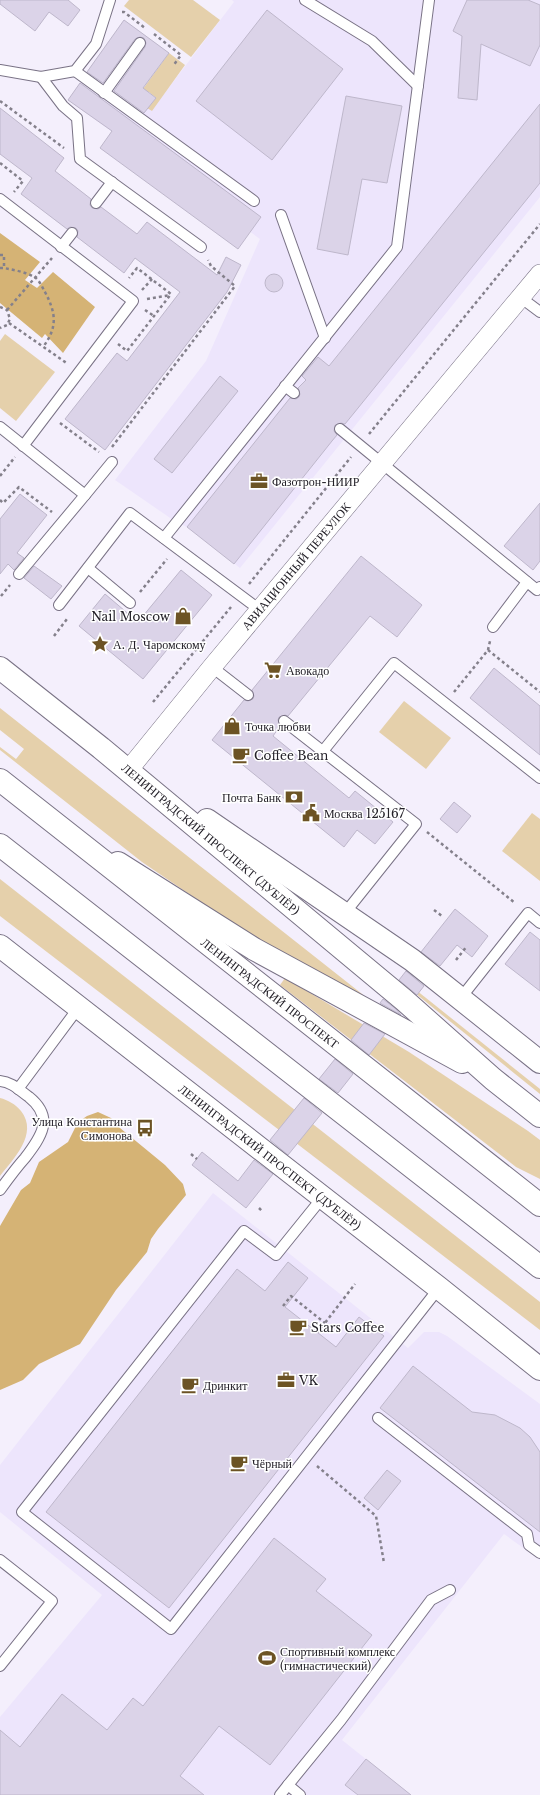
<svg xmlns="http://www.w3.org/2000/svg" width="540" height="1795" viewBox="0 0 540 1795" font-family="'Libre Baskerville',serif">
  <rect width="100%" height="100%" fill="#f4effc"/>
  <g fill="#ede5fc">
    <polygon points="232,0 540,0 540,197 240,568 187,527 176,522 115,480 206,361 260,239 68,100 124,20 169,53 135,100 149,92 156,98 151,111 234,2"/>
    <polygon points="213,1193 408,1348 424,1332 439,1332 447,1336 540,1404 540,1560 504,1534 342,1740 411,1795 0,1795 0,1717 102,1595 0,1512 0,1465"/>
  </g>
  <g fill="#e5d0ab">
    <polygon points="129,0 193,0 220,20 191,57 124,6"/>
    <polygon points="169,53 185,65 152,111 147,108 156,98 149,92 135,100"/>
    <polygon points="5,334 55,372 16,421 0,408 0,341"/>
    <polygon points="404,701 451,738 426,769 379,732"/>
    <polygon points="0,708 376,1005 242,930 142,862 0,750 0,747 16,759 24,749 0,730"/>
    <polygon points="532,813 540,819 540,881 502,851"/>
    <polygon points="0,879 540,1302 540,1330 0,916"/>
    <polygon points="285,978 409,1052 528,1131 540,1140 540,1179 516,1167 280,985"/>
    <polygon points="406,982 540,1089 540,1094 405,985"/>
    <path d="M0 1098C8 1100 15 1104 21 1111 39 1134 13 1159 0 1176Z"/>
  </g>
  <g fill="#d5b375">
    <polygon points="0,233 40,262 25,280 37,288 53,272 95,307 63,353 45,334 42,338 0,303"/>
    <polygon points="98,1112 111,1118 120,1128 165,1165 183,1184 186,1195 158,1229 151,1239 147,1252 116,1290 80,1344 39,1364 23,1380 0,1390 0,1226 21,1190 30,1183 39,1162 68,1142 78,1122 87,1116"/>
  </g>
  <g fill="#dbd3e8" stroke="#beb7cb">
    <polygon points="0,0 68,0 80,10 68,26 49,12 35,31 0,4"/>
    <polygon points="467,0 528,0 540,5 540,45 530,66 481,44 477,100 458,98 462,36 453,31"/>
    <polygon points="267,10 343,69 272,160 196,101"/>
    <polygon points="124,20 169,53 143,88 156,98 144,113 114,91 145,47 146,43 144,38 140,37 135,39 103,83 87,72"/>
    <polygon points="80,83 261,217 238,249 100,148 112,131 68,100"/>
    <polygon points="346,96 402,106 387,183 362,179 348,255 317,249"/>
    <polygon points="540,104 540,183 354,413 345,424 341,423 335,425 334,431 337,435 332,441 234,564 187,527 290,398 296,399 299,397 300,394 298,388 306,380 302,376 318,357 329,366"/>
    <polygon points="0,108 64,158 55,171 91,199 90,205 92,208 98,209 101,207 137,234 147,222 217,275 226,257 241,265 227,292 105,450 65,419 117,353 127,361 180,292 135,258 124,273 77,237 78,231 76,228 70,227 67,229 21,194 32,178 0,154"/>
    <circle cx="274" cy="283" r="9"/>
    <polygon points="220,376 238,391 172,473 154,459"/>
    <polygon points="20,494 47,515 17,553 24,558 14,570 8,564 0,574 0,519"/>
    <polygon points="540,503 540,561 533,570 504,546"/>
    <polygon points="361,556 422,605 397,637 370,616 288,716 285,715 279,717 278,720 280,726 273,736 349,798 355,791 393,822 375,844 357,830 344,847 212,740 244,700 248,701 253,699 254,696 252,690"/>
    <polygon points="34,566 62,586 51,599 24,578"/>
    <polygon points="181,570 212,595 143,679 79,626 105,594 138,622"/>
    <polygon points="494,668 540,706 540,755 470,698"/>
    <polygon points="454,802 471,816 457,833 440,819"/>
    <polygon points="455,909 488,936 472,957 457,945 440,966 421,952"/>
    <polygon points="530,932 540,940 540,991 505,964"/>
    <polygon points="406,971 424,986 417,995 399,980"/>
    <polygon points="383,999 396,1009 401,1015 380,1003"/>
    <polygon points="364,1023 385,1034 369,1055 351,1040"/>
    <polygon points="335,1059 353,1074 338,1093 319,1079"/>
    <polygon points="304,1098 322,1113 288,1155 270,1140"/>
    <polygon points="202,1152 238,1181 254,1160 273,1174 246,1208 192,1165"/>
    <polygon points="288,1262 308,1278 285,1307 336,1347 359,1317 384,1336 169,1608 46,1512 237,1269 265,1291"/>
    <polygon points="413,1366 472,1412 495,1415 520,1428 530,1437 540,1452 540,1532 380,1408"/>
    <polygon points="387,1470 401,1481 378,1510 364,1498"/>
    <polygon points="274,1538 326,1579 316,1591 372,1635 270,1765 219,1726 180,1776 204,1795 0,1795 0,1730 20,1747 62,1694 107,1730 133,1698 143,1706"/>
    <polygon points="366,1759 411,1795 358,1795 345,1785"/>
  </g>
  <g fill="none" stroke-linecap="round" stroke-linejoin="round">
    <g stroke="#797285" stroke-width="12">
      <g id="lane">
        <polyline points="305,0 372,41 418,86"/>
        <polyline points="0,70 41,77 75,71 96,44 110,0"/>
        <polyline points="75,71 254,201"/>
        <polyline points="41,77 63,106 77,118 80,159 201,247"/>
        <polyline points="104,93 140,43"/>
        <polyline points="0,199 133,301 23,446"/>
        <polyline points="96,203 112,182"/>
        <polyline points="281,215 325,338"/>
        <polyline points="61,247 72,233"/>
        <polyline points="520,297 540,312"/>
        <polyline points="285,386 294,393"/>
        <polyline points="0,427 85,495 19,574"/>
        <polyline points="340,429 537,590 540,587"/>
        <polyline points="85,495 112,462"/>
        <polyline points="164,538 397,247 429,0"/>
        <polyline points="88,568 130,603"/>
        <polyline points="59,605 130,513 260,610"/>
        <polyline points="493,627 527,582"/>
        <polyline points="212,667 248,695"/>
        <polyline points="284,721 416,824 345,913"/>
        <polyline points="323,751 394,663 540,778"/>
        <polyline points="460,999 528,913 540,923"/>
        <path d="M0 1081C12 1082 19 1090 29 1097 55 1118 41 1137 25 1158 16 1168 8 1179 0 1190"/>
        <polyline points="18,1089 79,1007"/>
        <polyline points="322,1198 276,1255 244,1231 22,1512 171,1629 439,1288"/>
        <polyline points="378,1418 527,1534 529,1545 540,1553"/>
        <polyline points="0,1560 52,1601 0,1666"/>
        <polyline points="288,1785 341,1720 431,1600 450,1590"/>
        <polyline points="280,1795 288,1785 300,1795"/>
      </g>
    </g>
    <g stroke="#797285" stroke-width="20">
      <polyline id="street" points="130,768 212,667 540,274"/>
    </g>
    <g stroke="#797285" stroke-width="24">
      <g id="secondary">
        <polyline points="0,668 101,748 404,1000 493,1079 540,1116"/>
        <polyline points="207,820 412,960 540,1062"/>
        <polyline points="118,863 254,949 462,1062"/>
        <polyline points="0,946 439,1288 540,1369"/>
      </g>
    </g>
    <g stroke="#797285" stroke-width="24">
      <g id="primary">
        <polyline points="0,780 540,1205"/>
        <polyline points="0,845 540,1267"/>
      </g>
    </g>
    <g stroke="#84808b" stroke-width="2.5" stroke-dasharray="3 3" stroke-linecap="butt">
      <polyline points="122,12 124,12 145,28"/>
      <polyline points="154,34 181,55 173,66"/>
      <polyline points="0,101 64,148"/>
      <polyline points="0,163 23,181 14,192"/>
      <polyline points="0,255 4,255 4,268"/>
      <path d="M0 268H4C14 270 26 272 34 277 39 279 42 287 45 292 56 313 58 327 43 347"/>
      <polyline points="142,290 152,279"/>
      <polyline points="147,299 170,295"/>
      <polyline points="0,307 7,310 10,319 7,325 0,328"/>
      <polyline points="7,310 52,258"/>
      <polyline points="145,310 154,316"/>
      <polyline points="9,323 68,364"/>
      <polyline points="118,344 127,351 171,294 137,268 129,278"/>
      <polyline points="60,423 99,452"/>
      <polyline points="369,434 540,224"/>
      <polyline points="112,447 235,286 211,266 208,260"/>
      <polyline points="0,476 15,457"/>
      <polyline points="0,500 3,503 19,487 52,512"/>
      <polyline points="249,584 351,457"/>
      <polyline points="140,592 167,559"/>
      <polyline points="1,596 10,585"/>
      <polyline points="54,636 67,619"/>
      <polyline points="488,650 540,692"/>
      <polyline points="454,692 488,650 490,641"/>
      <polyline points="153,702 231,607"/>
      <polyline points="427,832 515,903"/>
      <polyline points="434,910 442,916"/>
      <polyline points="456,960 467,946"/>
      <polyline points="191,1154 197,1159"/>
      <polyline points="259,1208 262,1211"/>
      <polyline points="283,1306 291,1296 325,1323"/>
      <polyline points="318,1332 355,1284"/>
      <polyline points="317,1466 376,1516 384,1563"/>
    </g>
    <use href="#lane" stroke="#fff" stroke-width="10"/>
    <use href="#street" stroke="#fff" stroke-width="19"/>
    <use href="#secondary" stroke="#fff" stroke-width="22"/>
    <use href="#primary" stroke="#fff" stroke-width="22"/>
  </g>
  <defs>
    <g id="office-bare" transform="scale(1.38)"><path d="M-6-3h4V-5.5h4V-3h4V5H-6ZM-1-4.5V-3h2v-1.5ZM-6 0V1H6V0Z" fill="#6c5324" stroke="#fff" stroke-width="2.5" paint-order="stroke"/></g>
    <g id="shop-bare" transform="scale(1.38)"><path d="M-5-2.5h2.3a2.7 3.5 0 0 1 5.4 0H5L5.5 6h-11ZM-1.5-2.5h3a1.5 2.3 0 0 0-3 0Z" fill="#6c5324" stroke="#fff" stroke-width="2.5" paint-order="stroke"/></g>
    <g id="sight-bare" transform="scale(1.38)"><path d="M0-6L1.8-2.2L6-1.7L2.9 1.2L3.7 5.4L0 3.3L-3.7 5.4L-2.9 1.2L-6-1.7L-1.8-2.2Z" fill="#6c5324" stroke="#fff" stroke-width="2.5" paint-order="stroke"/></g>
    <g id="supermarket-bare" transform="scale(1.38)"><path d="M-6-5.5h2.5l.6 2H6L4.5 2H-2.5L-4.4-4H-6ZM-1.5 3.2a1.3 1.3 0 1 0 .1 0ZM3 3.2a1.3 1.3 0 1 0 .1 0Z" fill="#6c5324" stroke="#fff" stroke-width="2.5" paint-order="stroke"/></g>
    <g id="cafe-bare" transform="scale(1.38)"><path d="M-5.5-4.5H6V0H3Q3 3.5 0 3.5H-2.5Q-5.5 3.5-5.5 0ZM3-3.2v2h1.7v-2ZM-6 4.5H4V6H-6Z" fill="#6c5324" stroke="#fff" stroke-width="2.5" paint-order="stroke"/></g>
    <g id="bank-bare" transform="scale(1.38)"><path d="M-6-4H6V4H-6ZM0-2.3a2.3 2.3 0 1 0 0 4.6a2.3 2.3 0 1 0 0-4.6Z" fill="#6c5324" stroke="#fff" stroke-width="2.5" paint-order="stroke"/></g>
    <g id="civic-bare" transform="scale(1.38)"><path d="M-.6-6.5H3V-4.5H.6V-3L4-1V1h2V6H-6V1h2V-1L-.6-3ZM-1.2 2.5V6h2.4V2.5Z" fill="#6c5324" stroke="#fff" stroke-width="2.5" paint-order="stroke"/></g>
    <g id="bus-bare" transform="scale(1.38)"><path d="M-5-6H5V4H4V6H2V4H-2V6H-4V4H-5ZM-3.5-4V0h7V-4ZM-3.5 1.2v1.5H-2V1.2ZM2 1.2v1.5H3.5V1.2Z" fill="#6c5324" stroke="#fff" stroke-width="2.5" paint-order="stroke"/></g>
    <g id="stadium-bare" transform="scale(1.38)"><path d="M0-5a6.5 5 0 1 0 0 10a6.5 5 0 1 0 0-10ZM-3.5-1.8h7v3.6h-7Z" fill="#6c5324" stroke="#fff" stroke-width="2.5" paint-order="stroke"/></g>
  </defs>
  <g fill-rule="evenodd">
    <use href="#office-bare" x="259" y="481"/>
    <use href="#shop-bare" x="183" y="616"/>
    <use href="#sight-bare" x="100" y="644"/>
    <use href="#supermarket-bare" x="273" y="670"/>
    <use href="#shop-bare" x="232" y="726"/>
    <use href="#cafe-bare" x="241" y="755"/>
    <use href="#bank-bare" x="294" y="797"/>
    <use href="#civic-bare" x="311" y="813"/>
    <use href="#bus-bare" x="145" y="1128"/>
    <use href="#cafe-bare" x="298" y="1327"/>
    <use href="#office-bare" x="286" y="1380"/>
    <use href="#cafe-bare" x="190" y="1385"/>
    <use href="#cafe-bare" x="239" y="1463"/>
    <use href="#stadium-bare" x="267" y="1658"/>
  </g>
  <g text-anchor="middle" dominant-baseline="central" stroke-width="3" stroke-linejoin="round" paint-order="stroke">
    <g font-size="12" fill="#232028" stroke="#fff" text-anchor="start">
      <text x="272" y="481">Фазотрон-НИИР</text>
      <text x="170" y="616" text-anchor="end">Nail Moscow</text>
      <text x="113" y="644">А. Д. Чаромскому</text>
      <text x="286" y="670">Авокадо</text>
      <text x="245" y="726">Точка любви</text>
      <text x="254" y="755">Coffee Bean</text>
      <text x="281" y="797" text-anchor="end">Почта Банк</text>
      <text x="324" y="813">Москва 125167</text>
      <text x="132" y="1121" text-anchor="end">Улица Константина<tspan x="132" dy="14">Симонова</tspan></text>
      <text x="311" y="1327">Stars Coffee</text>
      <text x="299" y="1380">VK</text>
      <text x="203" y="1385">Дринкит</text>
      <text x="252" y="1463">Чёрный</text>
      <text x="280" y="1651">Спортивный комплекс<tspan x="280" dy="14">(гимнастический)</tspan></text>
    </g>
    <g font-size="12" fill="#232028" stroke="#fff">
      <text transform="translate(296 566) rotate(-50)">АВИАЦИОННЫЙ ПЕРЕУЛОК</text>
      <text transform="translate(211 839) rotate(40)">ЛЕНИНГРАДСКИЙ ПРОСПЕКТ (ДУБЛЁР)</text>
      <text transform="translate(270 993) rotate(38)">ЛЕНИНГРАДСКИЙ ПРОСПЕКТ</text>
      <text transform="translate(270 1157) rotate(38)">ЛЕНИНГРАДСКИЙ ПРОСПЕКТ (ДУБЛЁР)</text>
    </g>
  </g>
</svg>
